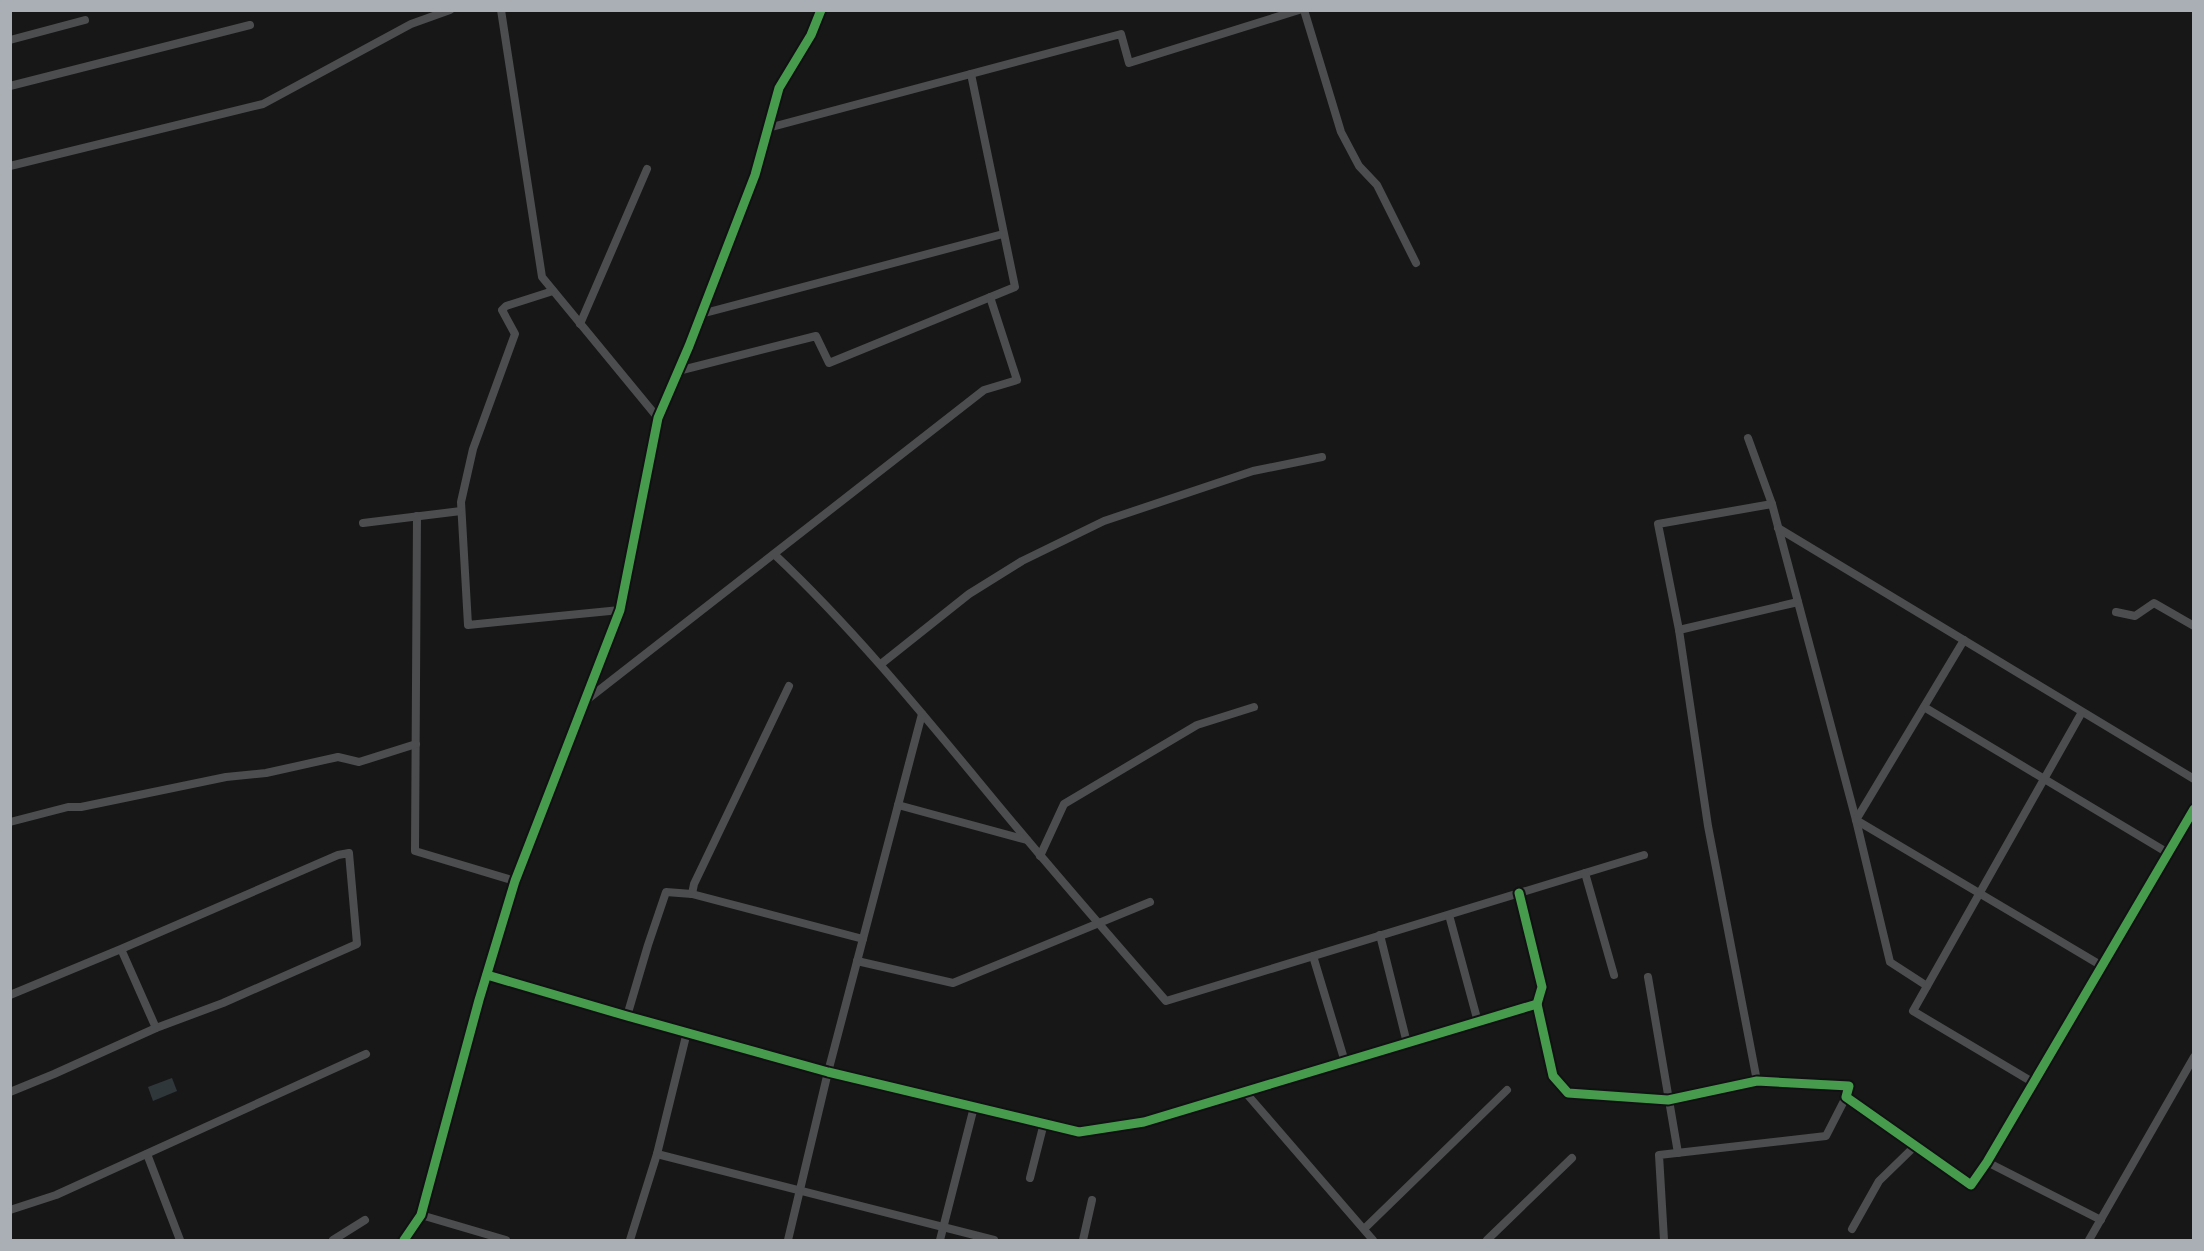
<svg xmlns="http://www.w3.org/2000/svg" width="2204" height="1251" viewBox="0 0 2204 1251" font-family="'Golos Text',sans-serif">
  <rect width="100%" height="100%" fill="#171717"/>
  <polygon fill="#2f373b" points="172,1078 177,1091 153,1101 148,1087"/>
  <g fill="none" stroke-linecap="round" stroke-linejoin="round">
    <g stroke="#4c4d4f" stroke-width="8">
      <polyline points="501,10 542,277 658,418"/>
      <polyline points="1304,10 1341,132 1359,166 1377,185 1416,263"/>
      <polyline points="10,40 85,20"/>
      <polyline points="10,86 250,25"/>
      <polyline points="768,128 1121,34 1129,63 1299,10"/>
      <polyline points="10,166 263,104 411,24 450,10"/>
      <polyline points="553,291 506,306 502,310 515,334 473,449 461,502 468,625 620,610"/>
      <polyline points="701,314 1003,234"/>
      <polyline points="580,324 647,169"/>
      <polyline points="678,371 816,336 829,363 1015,287 971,74"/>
      <polyline points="1748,438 1772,504 1856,820 1890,962 1927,986"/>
      <polyline points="417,516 415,851 515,881"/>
      <polyline points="363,523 461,511"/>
      <polyline points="1778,528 2194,779"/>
      <path d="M774 554C858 633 930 723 1003 811 1056 875 1111 938 1166 1001L1644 855"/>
      <polyline points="2116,612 2135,616 2154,603 2194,626"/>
      <polyline points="1679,630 1658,524 1772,504"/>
      <polyline points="1964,640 1856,820 2102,966"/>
      <polyline points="881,664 969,594 1022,561 1104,521 1253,471 1322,457"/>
      <polyline points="584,702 984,390 1017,380 990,297"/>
      <polyline points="1924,707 2168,853"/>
      <polyline points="898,805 1027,840"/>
      <polyline points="10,822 68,807 81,807 226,777 266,773 338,757 359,762 416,744"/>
      <polyline points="1040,856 1064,804 1197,725 1254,707"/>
      <polyline points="1585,873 1614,975"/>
      <polyline points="692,894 694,884 789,686"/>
      <polyline points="1449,915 1478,1022"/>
      <polyline points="1380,935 1407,1043"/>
      <polyline points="1313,956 1345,1062"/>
      <polyline points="857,961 953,983 1150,902"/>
      <polyline points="487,975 627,1016 828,1072 1079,1132 1144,1122 1537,1004 1542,987 1519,893"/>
      <polyline points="1648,977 1678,1153"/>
      <polyline points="10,995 121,949 338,855 349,853 357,944 223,1003 156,1028 121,949"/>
      <polyline points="1537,1004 1553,1076 1568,1093 1668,1100 1757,1081 1849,1086 1846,1097 1971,1185 1987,1162 2194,809"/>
      <polyline points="627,1016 648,945 666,892 692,894 863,939"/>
      <polyline points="1757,1081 1708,826 1679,630 1798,602"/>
      <polyline points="2034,1083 1913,1011 2082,712"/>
      <polyline points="10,1092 54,1074 156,1028"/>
      <polyline points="1245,1092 1373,1240"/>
      <polyline points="147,1154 180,1240"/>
      <polyline points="657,1154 994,1240"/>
      <polyline points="1987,1162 2101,1220"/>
      <polyline points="1030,1178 1044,1123"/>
      <polyline points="10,1210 56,1195 366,1054"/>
      <polyline points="421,1215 506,1240"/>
      <polyline points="1364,1229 1507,1090"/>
      <polyline points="1852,1229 1879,1181 1915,1146"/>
      <polyline points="333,1240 365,1220"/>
      <polyline points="630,1240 657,1154 687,1032"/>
      <polyline points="788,1240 828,1072 922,714"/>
      <polyline points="940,1240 974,1107"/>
      <polyline points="1083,1240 1092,1200"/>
      <polyline points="1487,1240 1572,1158"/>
      <polyline points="1664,1240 1659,1155 1826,1136 1846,1097"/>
      <polyline points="2089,1240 2194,1057"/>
    </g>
    <polyline stroke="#4c4d4f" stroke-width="10" points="404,1240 421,1215 479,1000 515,881 620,610 658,418 689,346 755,175 779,88 811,35 821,10"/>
    <g stroke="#111113" stroke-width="13">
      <g id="cycleway">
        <polyline points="487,975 627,1016 828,1072 1079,1132 1144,1122 1537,1004 1542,987 1519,893"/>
        <polyline points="1537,1004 1553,1076 1568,1093 1668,1100 1757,1081 1849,1086 1846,1097 1971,1185 1987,1162 2194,809"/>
        <polyline points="404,1240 421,1215 479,1000 515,881 620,610 658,418 689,346 755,175 779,88 811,35 821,10"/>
      </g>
    </g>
    <use href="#cycleway" stroke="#469c4c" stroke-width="9"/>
  </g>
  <rect width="2204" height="1251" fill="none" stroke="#aaafb6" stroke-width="24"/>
</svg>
